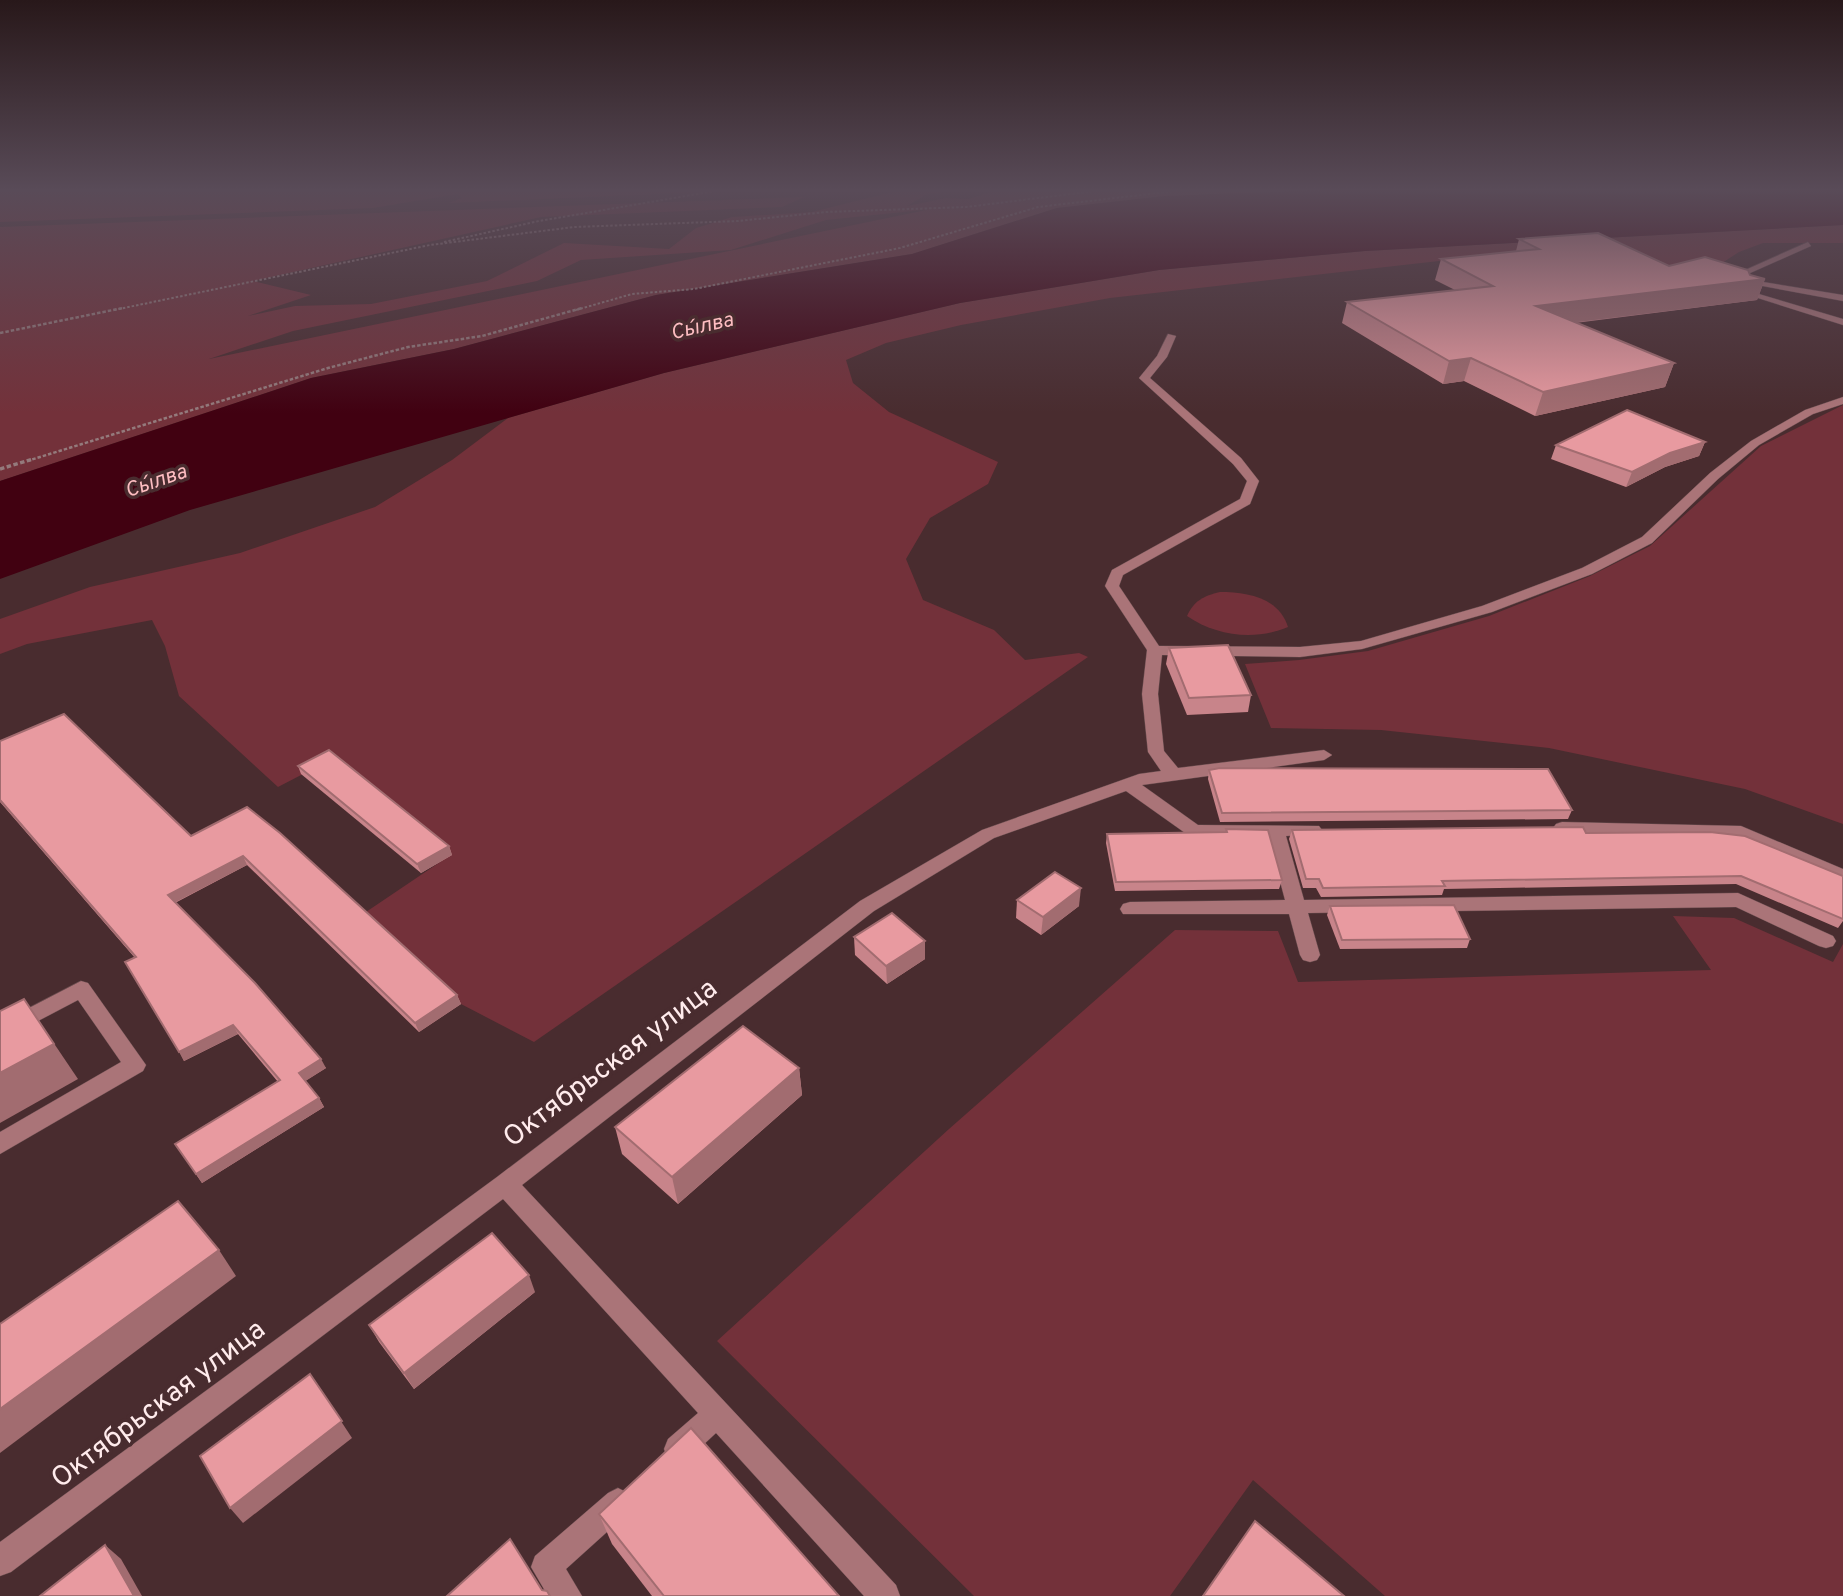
<svg xmlns="http://www.w3.org/2000/svg" width="1843" height="1596" viewBox="0 0 1843 1596" font-family="Overpass,sans-serif">
  <rect width="100%" height="100%" fill="#492c2f"/>
  <g fill="#73313a" fill-rule="evenodd">
    <polygon points="0,190 750,190 449,203 462,198 457,194 373,208 0,222"/>
    <path d="M900 190H960L927 194 907 206 946 198 968 199 998 190H1325L1165 196 1057 208 912 254 656 295 454 349 311 378 0 481V227L804 197 782 207 541 217 253 281 311 295 248 316 295 306 371 304 487 281 564 243 669 249 696 228 732 217 812 212ZM932 209H931L209 359 293 331 537 281 581 260 731 250 826 220Z"/>
    <polygon points="1843,225 1843,243 1763,243 1739,252 1705,274 1599,251 1439,261 1110,298 961,325 886,343 846,360 853,383 889,412 998,462 988,484 930,518 906,559 923,600 994,630 1025,660 1079,653 1088,657 534,1042 461,1004 363,914 452,854 332,759 278,787 179,696 165,646 152,620 27,644 0,654 0,619 90,587 240,553 375,507 452,460 508,418 664,373 960,303 1159,270 1365,251"/>
    <polygon points="1843,405 1843,824 1745,789 1549,748 1381,730 1271,728 1245,664 1299,660 1368,651 1489,616 1590,576 1650,546 1761,446"/>
    <path d="M1220 592C1246 592 1279 597 1288 627 1255 641 1216 636 1187 616 1194 601 1203 596 1220 592Z"/>
    <polygon points="1673,916 1734,918 1833,962 1843,944 1843,1596 1385,1596 1253,1480 1170,1596 974,1596 717,1341 949,1129 1175,930 1278,931 1298,982 1711,970"/>
  </g>
  <polygon fill="#410111" points="1325,190 1843,190 1843,225 1365,251 1159,270 960,303 664,373 190,510 0,579 0,481 311,378 454,349 656,295 912,254 1057,208 1165,196"/>
  <g fill="none" stroke-linecap="round" stroke-linejoin="round">
    <g stroke="#664b4d" stroke-width="1">
      <g id="minor">
        <polygon points="1808,242 1811,246 1739,278 1843,295 1843,301 1725,279"/>
        <polygon points="1742,289 1843,319 1843,325 1742,293"/>
        <polygon points="1168,334 1176,336 1167,357 1150,378 1241,458 1259,481 1250,504 1123,575 1119,586 1159,646 1300,647 1361,641 1482,606 1582,568 1642,537 1710,473 1751,441 1805,410 1843,397 1843,404 1813,414 1759,445 1718,479 1652,543 1592,574 1492,612 1362,649 1300,657 1162,655 1158,694 1164,751 1178,768 1324,750 1332,755 1324,760 1142,785 1198,825 1319,826 1322,830 1319,834 1286,836 1304,900 1738,893 1833,936 1836,941 1833,946 1826,948 1819,946 1736,907 1308,913 1320,955 1317,960 1310,962 1303,960 1300,955 1289,914 1123,914 1120,909 1123,904 1130,902 1285,900 1268,836 1188,835 1126,791 994,838 874,911 522,1185 896,1585 900,1596 864,1596 716,1433 688,1459 678,1463 668,1459 664,1449 668,1439 698,1413 503,1199 11,1572 0,1576 0,1542 497,1177 860,901 982,830 1139,774 1161,771 1148,752 1142,694 1147,650 1105,586 1112,570 1240,499 1247,481 1233,464 1139,378 1157,356"/>
        <polygon points="1562,822 1741,826 1843,869 1843,882 1739,838 1556,832 1553,828 1556,824"/>
        <polygon points="81,981 88,983 146,1065 143,1071 0,1154 0,1132 121,1062 78,1000 0,1041 0,1023"/>
        <polygon points="618,1488 628,1493 633,1503 628,1513 566,1569 582,1596 548,1596 531,1567 535,1556 608,1493"/>
      </g>
    </g>
    <g stroke="#947a7c" stroke-width="2" stroke-dasharray="2.5 2" stroke-linecap="butt">
      <polyline points="444,242 539,221 721,190"/>
      <polyline points="114,310 430,245 574,227 738,221 826,212 966,207 1103,190"/>
      <polyline points="576,310 632,294 694,289 900,248 1038,207 1183,190"/>
    </g>
    <g stroke="#947a7c" stroke-width="2.5" stroke-dasharray="3.5 2" stroke-linecap="butt">
      <polyline points="0,333 123,308"/>
      <polyline points="27,461 328,368 408,347 482,336 582,308"/>
    </g>
    <polyline stroke="#947a7c" stroke-width="3.5" stroke-dasharray="4.5 2.5" stroke-linecap="butt" points="0,469 33,459"/>
    <use href="#minor" fill="#aa7478" fill-rule="evenodd"/>
  </g>
  <g fill="#c8848a">
    <polygon points="1519,239 1669,266 1750,275 1765,279 1757,300 1575,323 1674,363 1665,387 1535,416 1464,381 1443,384 1342,323 1347,302 1455,290 1435,280 1441,259 1516,251"/>
    <polygon points="1705,442 1699,456 1665,467 1626,487 1551,459 1556,445"/>
    <polygon points="1169,648 1251,695 1248,712 1187,715 1166,664"/>
    <polygon points="0,741 191,836 247,807 457,995 461,1004 419,1032 247,865 175,903 326,1068 305,1081 319,1098 324,1107 202,1183 175,1144 278,1082 238,1034 184,1061 135,958 0,802"/>
    <polygon points="298,766 449,846 452,855 421,873 301,774"/>
    <polygon points="1209,770 1572,810 1568,819 1220,822 1208,779"/>
    <polygon points="1226,829 1282,880 1279,889 1115,891 1106,843 1107,834 1226,832"/>
    <polygon points="1292,830 1586,833 1843,876 1843,921 1838,928 1736,884 1444,889 1442,895 1321,897 1316,888 1303,888 1289,839"/>
    <polygon points="1017,900 1079,906 1041,935 1016,918"/>
    <polygon points="1330,906 1470,939 1467,948 1340,949 1327,915"/>
    <polygon points="854,937 925,941 925,959 887,984 855,955"/>
    <polygon points="799,1068 802,1095 678,1204 622,1154 615,1127"/>
    <polygon points="535,1292 414,1389 379,1342 369,1325"/>
    <polygon points="599,1514 839,1596 652,1596 612,1544"/>
  </g>
  <g fill="#a26c70">
    <polygon points="1765,279 1757,300 1529,328 1536,306"/>
    <polygon points="1471,358 1464,381 1443,384 1449,361"/>
    <polygon points="1674,363 1665,387 1535,416 1543,392"/>
    <polygon points="1705,442 1699,456 1665,467 1626,487 1632,472 1670,453"/>
    <polygon points="449,846 452,855 421,873 417,864"/>
    <polygon points="243,856 247,865 172,904 168,895"/>
    <polygon points="1081,888 1079,906 1041,935 1043,917"/>
    <polygon points="925,941 925,959 887,984 886,966"/>
    <polygon points="457,995 461,1004 419,1032 415,1023"/>
    <polygon points="24,999 78,1079 0,1123 0,1073"/>
    <polygon points="233,1025 238,1034 184,1061 179,1052"/>
    <polygon points="321,1059 326,1068 304,1082 299,1073"/>
    <polygon points="799,1068 802,1095 678,1204 672,1177"/>
    <polygon points="319,1098 324,1107 202,1183 196,1174"/>
    <polygon points="219,1250 236,1276 0,1453 0,1409"/>
    <polygon points="529,1275 535,1292 414,1389 404,1373"/>
    <polygon points="310,1374 352,1438 243,1523 230,1508"/>
    <polygon points="105,1545 121,1559 142,1596 134,1596"/>
  </g>
  <g fill="#e89aa0" stroke="#a26c70" stroke-width="2">
    <polygon points="1598,233 1669,266 1705,257 1748,270 1750,275 1765,279 1536,306 1674,363 1543,392 1471,358 1449,361 1347,302 1493,286 1441,259 1539,249 1519,239"/>
    <polygon points="1627,410 1705,442 1670,453 1632,472 1556,445"/>
    <polygon points="1228,645 1251,695 1189,698 1169,648"/>
    <polygon points="64,714 191,836 247,807 280,833 457,995 415,1023 243,856 168,895 255,983 321,1059 299,1073 319,1098 196,1174 175,1144 280,1080 233,1025 179,1052 125,962 136,957 0,800 0,741"/>
    <polygon points="329,750 449,846 417,864 298,766"/>
    <polygon points="1220,768 1548,769 1572,810 1222,813 1209,770"/>
    <polygon points="1583,827 1586,833 1710,832 1745,836 1843,876 1843,919 1741,876 1442,881 1445,886 1323,888 1319,879 1306,879 1292,830"/>
    <polygon points="1226,829 1268,830 1282,880 1116,882 1107,834 1227,832"/>
    <polygon points="1055,872 1081,888 1043,917 1017,900"/>
    <polygon points="1454,905 1470,939 1342,940 1330,906"/>
    <polygon points="892,913 925,941 886,966 854,937"/>
    <polygon points="24,999 54,1044 0,1073 0,1011"/>
    <polygon points="743,1026 799,1068 672,1177 615,1127"/>
    <polygon points="178,1201 219,1250 0,1409 0,1324"/>
    <polygon points="492,1233 529,1275 404,1373 369,1325"/>
    <polygon points="310,1374 342,1421 230,1508 200,1456"/>
    <polygon points="691,1428 839,1596 664,1596 599,1514"/>
    <polygon points="1255,1521 1344,1596 1203,1596"/>
    <polygon points="510,1539 542,1590 547,1591 550,1596 447,1596"/>
    <polygon points="105,1545 134,1596 40,1596"/>
  </g>
  <linearGradient id="sky" x2="0" y2="1"><stop stop-color="#28181a"/><stop offset="0.46" stop-color="#594b58"/><stop offset="1" stop-color="#594b58" stop-opacity="0"/></linearGradient>
  <rect width="1843" height="413" fill="url(#sky)"/>
  <g text-anchor="middle" dominant-baseline="central" stroke-width="7" stroke-linejoin="round" paint-order="stroke">
    <g font-size="21" font-style="italic" fill="#fdbdc1" stroke="#492c2f">
      <text transform="translate(702 327) rotate(-13)">Сы́лва</text>
      <text transform="translate(156 482) rotate(-19)">Сы́лва</text>
    </g>
    <g font-size="28" fill="#ffebec" stroke="#492c2f">
      <text transform="translate(611 1064) rotate(-37)">Октябрьская улица</text>
      <text transform="translate(159 1405) rotate(-37)">Октябрьская улица</text>
    </g>
  </g>
</svg>
